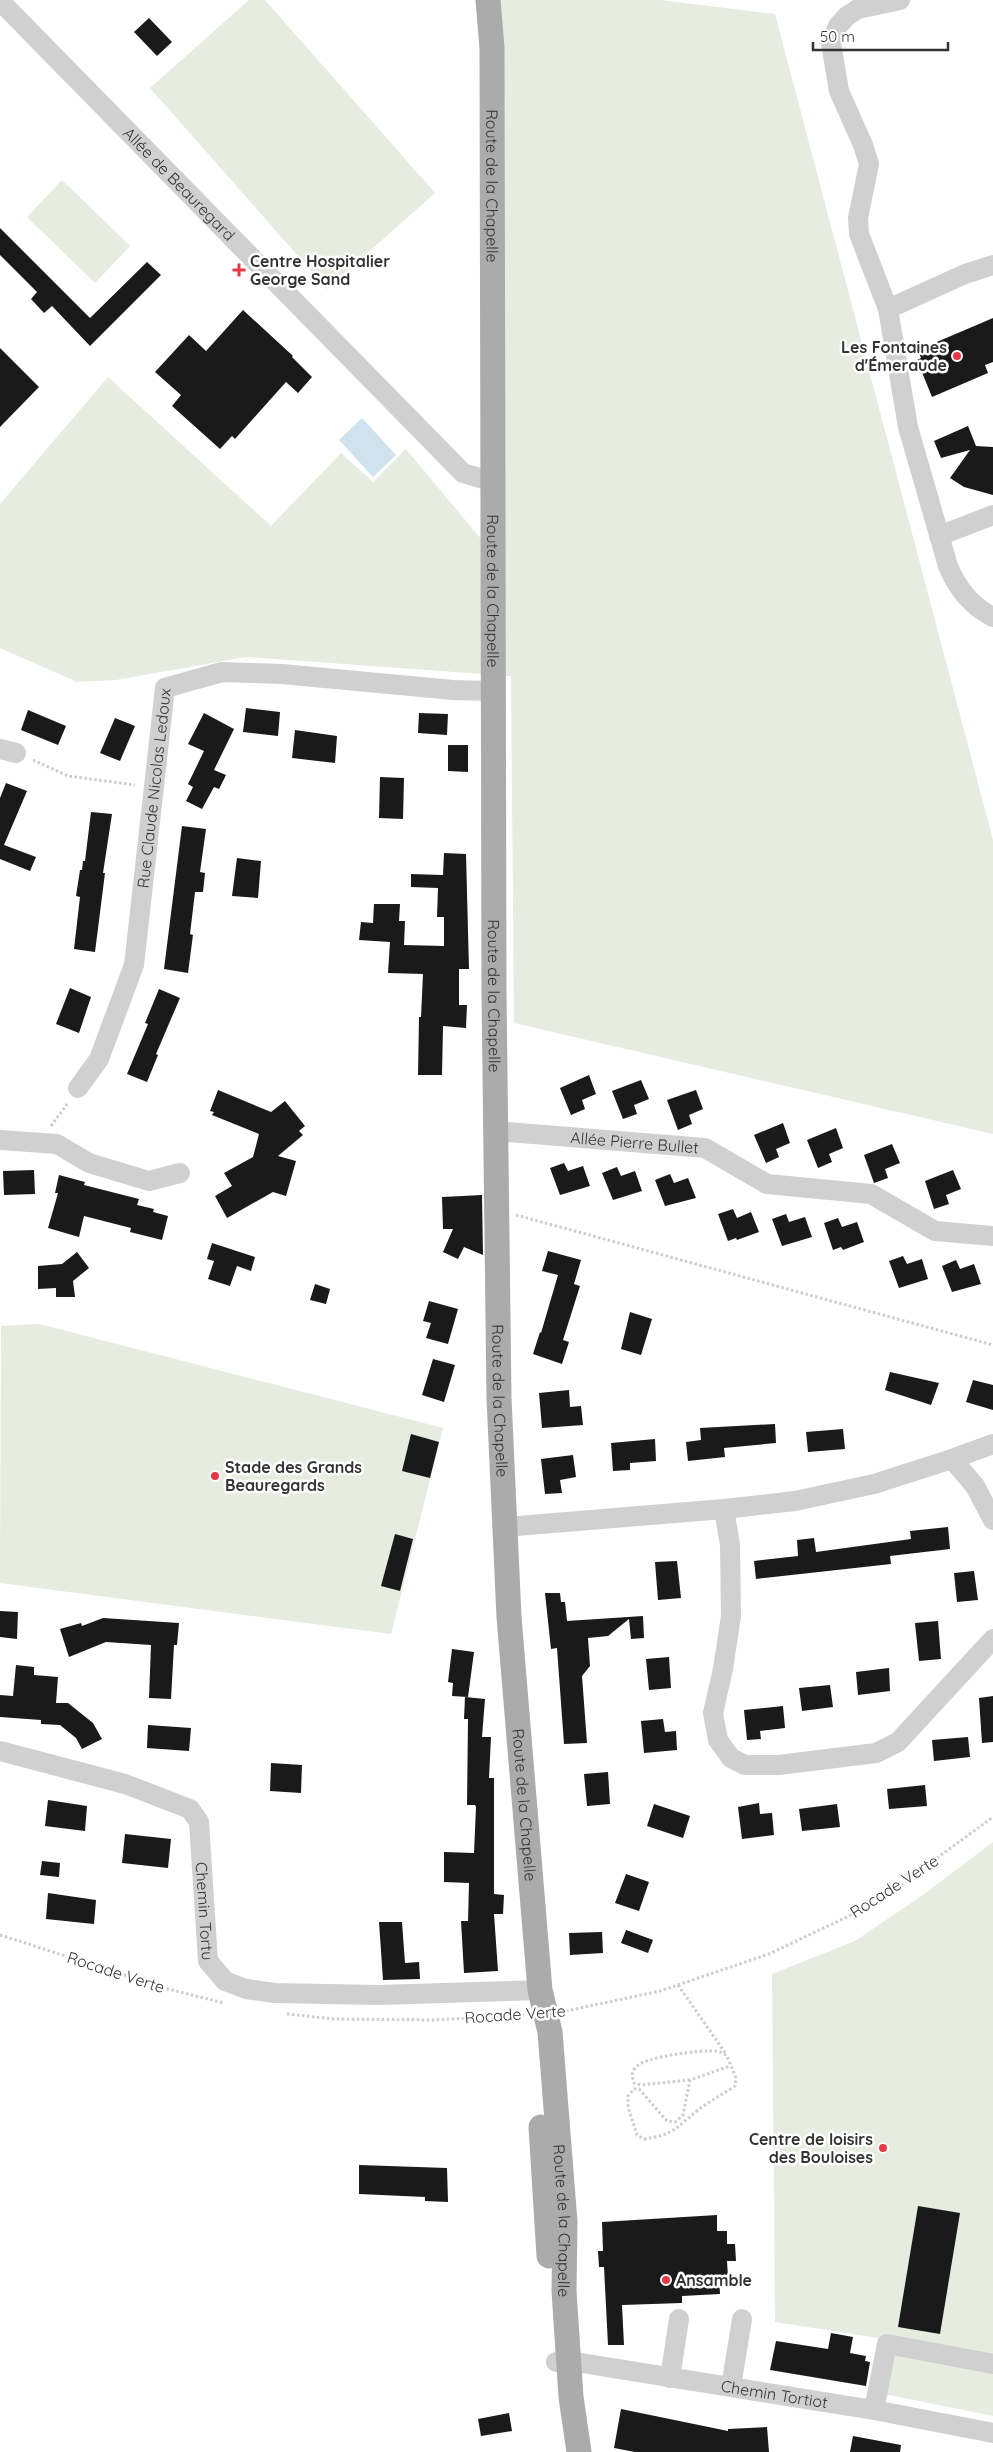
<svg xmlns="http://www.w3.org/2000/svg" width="993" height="2452" viewBox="0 0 993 2452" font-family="Quicksand,sans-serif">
  <rect width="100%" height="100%" fill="#fff"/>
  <g fill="#e6ecdf">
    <polygon points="249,0 265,0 435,193 327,289 150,88"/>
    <polygon points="488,0 660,0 775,14 993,840 993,1134 514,1023 511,676 246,657 116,680 77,682 0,648 0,504 108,377 271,526 341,453 373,482 406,449 492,552"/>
    <polygon points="62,180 130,246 95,283 27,217"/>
    <polygon points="39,1324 443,1428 391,1634 0,1583 1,1326"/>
    <polygon points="993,1842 993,2416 869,2391 878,2338 775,2322 772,1974 855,1941 923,1895"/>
  </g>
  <polygon fill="#cfe2ee" points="362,418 396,455 373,477 339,440"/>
  <g fill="#1a1a1a">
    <polygon points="149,18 172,42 157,56 134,32"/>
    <polygon points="0,228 90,318 147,262 161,275 90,346 52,306 44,313 31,299 37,292 0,255"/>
    <polygon points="243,310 293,356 292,357 312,377 298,393 286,382 235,439 232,436 220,449 172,406 181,395 155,372 189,335 206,351"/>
    <polygon points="993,318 993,362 985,365 988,373 932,397 917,360 921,358 918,350"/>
    <polygon points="0,348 39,387 0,427"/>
    <polygon points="968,426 976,446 993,447 993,495 964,487 950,478 970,450 941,458 934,441"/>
    <polygon points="246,708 280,712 278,736 243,732"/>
    <polygon points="28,710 66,726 58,745 21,730"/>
    <polygon points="204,713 234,729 214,770 226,775 219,789 214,787 202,809 186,801 193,787 188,784 204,751 188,744"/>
    <polygon points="419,713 448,714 447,735 418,733"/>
    <polygon points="115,718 135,726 120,761 100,753"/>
    <polygon points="295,730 337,736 335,763 292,758"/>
    <polygon points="448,745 468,745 468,772 448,771"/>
    <polygon points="380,777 404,778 403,819 379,818"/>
    <polygon points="6,783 27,791 4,845 36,857 30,871 0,859 0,798"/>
    <polygon points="91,812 112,814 103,873 105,873 95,952 74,949 80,897 76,896 80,870 82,870 83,861 85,861"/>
    <polygon points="182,826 206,829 200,872 205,873 203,892 195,892 190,934 193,935 188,973 164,969"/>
    <polygon points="444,853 466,854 469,969 459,969 459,1005 467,1005 466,1028 443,1026 442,1075 418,1075 419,1017 421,1017 423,974 388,973 390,942 359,940 361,922 373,923 374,904 400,904 399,921 405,921 404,945 444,946 444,917 437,917 438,888 411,887 411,874 443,875"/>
    <polygon points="237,858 261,861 258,898 232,896"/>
    <polygon points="70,988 91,997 79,1033 56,1024"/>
    <polygon points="159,989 180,998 156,1054 158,1055 147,1082 127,1074 148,1024 145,1023"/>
    <polygon points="589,1075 596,1094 582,1100 585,1109 571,1115 560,1088"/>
    <polygon points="641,1080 649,1099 634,1105 637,1114 623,1119 612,1091"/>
    <polygon points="218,1090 271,1112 285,1101 305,1126 299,1131 303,1135 278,1156 296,1161 286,1196 273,1192 227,1218 215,1196 232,1186 224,1173 253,1157 259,1134 212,1115 214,1112 210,1111"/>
    <polygon points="696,1090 703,1109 689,1115 692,1124 678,1130 667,1100"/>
    <polygon points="783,1123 790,1143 776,1149 779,1157 766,1163 754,1135"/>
    <polygon points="836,1128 843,1148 829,1154 832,1162 818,1168 807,1140"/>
    <polygon points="892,1144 900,1163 885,1169 888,1178 874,1183 864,1155"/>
    <polygon points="564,1163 568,1171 583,1166 590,1186 560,1195 550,1168"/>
    <polygon points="617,1167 621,1176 635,1171 642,1191 613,1200 602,1173"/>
    <polygon points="34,1170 35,1194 4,1195 3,1171"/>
    <polygon points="953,1170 961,1189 946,1195 949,1204 934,1209 925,1181"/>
    <polygon points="670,1174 674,1183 688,1178 696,1198 665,1206 655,1180"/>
    <polygon points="59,1175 85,1182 84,1185 139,1199 137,1205 154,1209 153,1212 168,1216 162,1240 130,1232 131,1228 84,1216 79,1237 48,1228 58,1193 55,1193"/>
    <polygon points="482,1195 483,1255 464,1247 458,1259 443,1252 453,1229 443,1229 442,1197"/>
    <polygon points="733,1209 737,1218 751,1212 759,1232 737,1240 736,1238 728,1241 718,1214"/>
    <polygon points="786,1214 789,1222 805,1217 812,1237 782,1246 772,1219"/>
    <polygon points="838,1218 842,1227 857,1222 864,1242 843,1250 841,1247 833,1250 824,1223"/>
    <polygon points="212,1243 255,1257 251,1271 237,1266 230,1286 208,1279 214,1261 207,1259"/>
    <polygon points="548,1251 581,1260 574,1284 580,1286 563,1340 569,1342 562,1364 533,1354 540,1332 541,1333 558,1275 542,1271"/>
    <polygon points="77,1252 89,1268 73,1281 75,1297 56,1297 56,1288 38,1289 38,1266 62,1264"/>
    <polygon points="903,1256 907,1264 922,1259 928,1279 899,1288 889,1261"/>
    <polygon points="956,1260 960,1269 974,1264 981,1284 952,1292 942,1266"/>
    <polygon points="315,1284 330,1289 326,1304 310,1300"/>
    <polygon points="429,1301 458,1309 448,1344 426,1338 431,1323 423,1321"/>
    <polygon points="630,1312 652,1319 641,1355 621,1349"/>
    <polygon points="433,1359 455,1365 444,1402 422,1395"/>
    <polygon points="890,1372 939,1383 931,1405 885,1390"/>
    <polygon points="973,1380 993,1385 993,1410 966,1402"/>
    <polygon points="569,1390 570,1407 581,1406 583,1425 542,1428 539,1393"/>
    <polygon points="775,1424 776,1443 724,1448 725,1457 688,1461 686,1442 701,1440 700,1428"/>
    <polygon points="843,1429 845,1449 808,1452 806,1432"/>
    <polygon points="411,1434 439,1442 430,1478 402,1471"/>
    <polygon points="655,1439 656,1461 630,1463 630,1470 613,1471 611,1443"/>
    <polygon points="573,1455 576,1477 560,1480 562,1493 545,1494 541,1459"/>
    <polygon points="948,1527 950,1549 890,1556 891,1564 756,1579 754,1561 798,1556 797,1540 814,1538 816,1552 911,1539 910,1531"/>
    <polygon points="395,1534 413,1539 400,1591 381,1586"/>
    <polygon points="677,1561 681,1598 658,1600 655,1562"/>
    <polygon points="974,1571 978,1600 957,1602 954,1573"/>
    <polygon points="545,1593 560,1593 561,1602 565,1602 567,1621 643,1616 644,1638 631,1639 629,1619 608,1636 588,1638 590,1666 582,1676 587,1743 564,1744 557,1648 551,1649"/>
    <polygon points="0,1611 18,1612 17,1639 0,1637"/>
    <polygon points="103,1618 179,1623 177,1645 174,1645 171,1699 149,1698 151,1645 106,1642 69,1657 60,1629 81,1623 82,1626"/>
    <polygon points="938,1621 941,1659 919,1661 915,1623"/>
    <polygon points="452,1649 474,1652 468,1697 452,1696 453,1683 448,1682"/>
    <polygon points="669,1657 671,1688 649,1690 646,1659"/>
    <polygon points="16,1665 34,1667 34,1675 58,1677 56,1703 68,1703 93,1723 102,1739 82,1749 76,1738 60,1725 41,1724 41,1720 0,1717 0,1695 13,1696"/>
    <polygon points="889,1668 890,1691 858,1695 856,1672"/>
    <polygon points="830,1685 833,1707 802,1711 799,1688"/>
    <polygon points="993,1696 993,1742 982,1743 979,1698"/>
    <polygon points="465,1697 485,1699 482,1737 491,1737 489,1778 494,1778 494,1894 504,1895 503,1914 494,1914 498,1971 464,1973 461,1921 468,1921 469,1883 444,1882 444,1852 474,1853 476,1807 475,1805 467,1805 468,1719 464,1719"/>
    <polygon points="783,1706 785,1728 760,1731 761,1739 747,1740 744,1710"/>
    <polygon points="663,1719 665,1732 676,1731 677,1750 644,1753 641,1721"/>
    <polygon points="148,1725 191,1728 189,1751 147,1748"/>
    <polygon points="968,1737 970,1757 934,1761 932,1740"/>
    <polygon points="271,1763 302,1765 301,1793 270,1791"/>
    <polygon points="608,1772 610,1804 587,1806 584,1774"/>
    <polygon points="925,1785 927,1806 889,1809 887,1789"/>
    <polygon points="48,1800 87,1806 85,1831 45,1826"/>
    <polygon points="759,1803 760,1814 772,1813 774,1835 742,1839 738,1807"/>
    <polygon points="654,1804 690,1816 683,1838 647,1826"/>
    <polygon points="837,1804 840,1827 802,1831 799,1809"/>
    <polygon points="125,1834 171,1839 168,1868 122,1863"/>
    <polygon points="42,1861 60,1863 59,1877 40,1875"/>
    <polygon points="626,1874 649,1882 639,1911 615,1903"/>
    <polygon points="48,1893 96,1900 94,1924 46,1919"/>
    <polygon points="379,1922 402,1922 405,1963 419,1962 420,1979 383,1980"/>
    <polygon points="626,1930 653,1940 648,1953 621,1943"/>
    <polygon points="602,1932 603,1953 570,1955 569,1933"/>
    <polygon points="359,2165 447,2168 448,2202 425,2201 425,2197 359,2194"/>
    <polygon points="918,2206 960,2213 940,2334 898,2327"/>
    <polygon points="717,2215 717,2231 727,2231 727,2244 735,2244 736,2261 727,2261 728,2277 719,2278 720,2294 682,2296 682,2303 622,2305 624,2345 608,2345 604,2267 599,2267 598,2251 603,2251 602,2222"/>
    <polygon points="831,2333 853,2337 850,2353 866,2356 865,2361 870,2362 866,2386 770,2370 776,2341 828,2349"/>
    <polygon points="621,2409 728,2431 728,2429 767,2427 769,2452 635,2452 614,2448"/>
    <polygon points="509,2413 512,2431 481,2436 478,2419"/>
    <polygon points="853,2436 901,2445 900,2452 850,2452"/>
  </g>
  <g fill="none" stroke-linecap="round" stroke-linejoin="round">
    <g stroke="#cdcdcd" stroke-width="3" stroke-dasharray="2.5 2.5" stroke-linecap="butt">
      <polyline points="33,760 68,776 135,785"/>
      <polyline points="51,1126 68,1103"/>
      <polyline points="516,1215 993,1345"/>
      <polyline points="0,1935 168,1989 224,2003"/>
      <polyline points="678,1985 726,2054"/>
      <polyline points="566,2011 660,1991 769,1954 849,1916 907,1880 993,1817"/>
      <polyline points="287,2014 334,2019 433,2020 525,2015"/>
      <path d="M690 2080 641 2085 634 2083C632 2077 631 2072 635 2068 644 2056 701 2050 716 2051 720 2051 724 2054 727 2056L736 2078 735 2086C723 2094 710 2101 698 2110 677 2127 674 2135 644 2139L637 2135 628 2107V2096L634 2089H639L667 2121 675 2122 683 2115 690 2080 730 2066"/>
    </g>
    <g stroke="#d0d0d0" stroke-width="20">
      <path d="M900 0 858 9 847 16 838 26 831 43 839 91 863 145 869 164 858 218 859 234 888 309 908 427 948 566C957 588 971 606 993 617"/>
      <path id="s1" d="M0 1 463 473 493 482"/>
      <polyline points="888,309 965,274 993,265"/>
      <polyline points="939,536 993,515"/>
      <polyline points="0,749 16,753"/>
      <path id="s2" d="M78 1088 99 1059 134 965 165 688 222 672 282 674 453 690 493 691"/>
      <path id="s3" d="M495 1131 705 1148 767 1184 871 1194 935 1231 993 1236"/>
      <polyline points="0,1140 57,1144 89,1163 149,1181 180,1173"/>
      <polyline points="952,1459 993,1444"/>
      <polyline points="724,1509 730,1545 731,1616 723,1669 713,1713 718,1740 731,1758 745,1765 779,1765 876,1753 898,1742 993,1639"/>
      <polyline points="504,1527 724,1509 795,1501 874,1484 952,1459 975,1486 993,1520"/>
      <path id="s4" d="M0 1751 125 1784 190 1809 199 1822 208 1961 225 1981 246 1989 275 1993 378 1995 540 1990"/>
      <path id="s5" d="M556 2362 569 2361 874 2410 993 2433"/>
      <polyline points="670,2378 679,2319"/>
      <polyline points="731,2387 742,2319"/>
      <polyline points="874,2410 887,2344 993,2364"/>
    </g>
    <g stroke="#ababab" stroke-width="25">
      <path id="s6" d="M488 0 492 48 494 994 499 1398 509 1617 540 1990 550 2032 565 2222 564 2291 571 2397 579 2452"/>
      <polyline points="541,2127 549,2256"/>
    </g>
  </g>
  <g fill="#e63946" stroke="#fff" stroke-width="2">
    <path d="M236.5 262.5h5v5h5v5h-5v5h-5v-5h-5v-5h5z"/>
    <circle cx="957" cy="356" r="5"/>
    <circle cx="215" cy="1476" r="5"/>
    <circle cx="883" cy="2148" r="5"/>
    <circle cx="666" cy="2280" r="5"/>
  </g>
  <g text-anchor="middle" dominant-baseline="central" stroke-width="5" stroke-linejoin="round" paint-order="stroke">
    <g font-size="16" fill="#333" stroke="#fff">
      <text stroke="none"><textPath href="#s1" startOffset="256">Allée de Beauregard</textPath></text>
      <text stroke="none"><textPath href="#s6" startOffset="186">Route de la Chapelle</textPath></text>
      <text stroke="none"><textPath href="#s6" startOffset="591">Route de la Chapelle</textPath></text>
      <text stroke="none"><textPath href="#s2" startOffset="314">Rue Claude Nicolas Ledoux</textPath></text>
      <text stroke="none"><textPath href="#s6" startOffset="996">Route de la Chapelle</textPath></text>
      <text stroke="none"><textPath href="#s3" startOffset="140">Allée Pierre Bullet</textPath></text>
      <text stroke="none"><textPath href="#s6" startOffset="1401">Route de la Chapelle</textPath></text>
      <text stroke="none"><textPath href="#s6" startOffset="1806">Route de la Chapelle</textPath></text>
      <text transform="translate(894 1886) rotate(-33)">Rocade Verte</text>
      <text stroke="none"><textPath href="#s4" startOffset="304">Chemin Tortu</textPath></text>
      <text transform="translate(116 1972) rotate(18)">Rocade Verte</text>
      <text transform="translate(515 2014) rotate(-4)">Rocade Verte</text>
      <text stroke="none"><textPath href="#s6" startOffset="2224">Route de la Chapelle</textPath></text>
      <text stroke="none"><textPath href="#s5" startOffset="221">Chemin Tortiot</textPath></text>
    </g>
    <g font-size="16" font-weight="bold" fill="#333" stroke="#fff" text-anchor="start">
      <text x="250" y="261">Centre Hospitalier<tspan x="250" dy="18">George Sand</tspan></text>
      <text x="947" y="347" text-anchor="end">Les Fontaines<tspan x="947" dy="18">d'Émeraude</tspan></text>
      <text x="225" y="1467">Stade des Grands<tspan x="225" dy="18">Beauregards</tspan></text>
      <text x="873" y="2139" text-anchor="end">Centre de loisirs<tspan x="873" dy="18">des Bouloises</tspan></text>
      <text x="676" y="2280">Ansamble</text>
    </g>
  </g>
  <path d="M813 42v8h135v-8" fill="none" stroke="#333333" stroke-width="2.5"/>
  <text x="820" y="42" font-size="15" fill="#333333" stroke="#ffffff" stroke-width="4" paint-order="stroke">50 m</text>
</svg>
